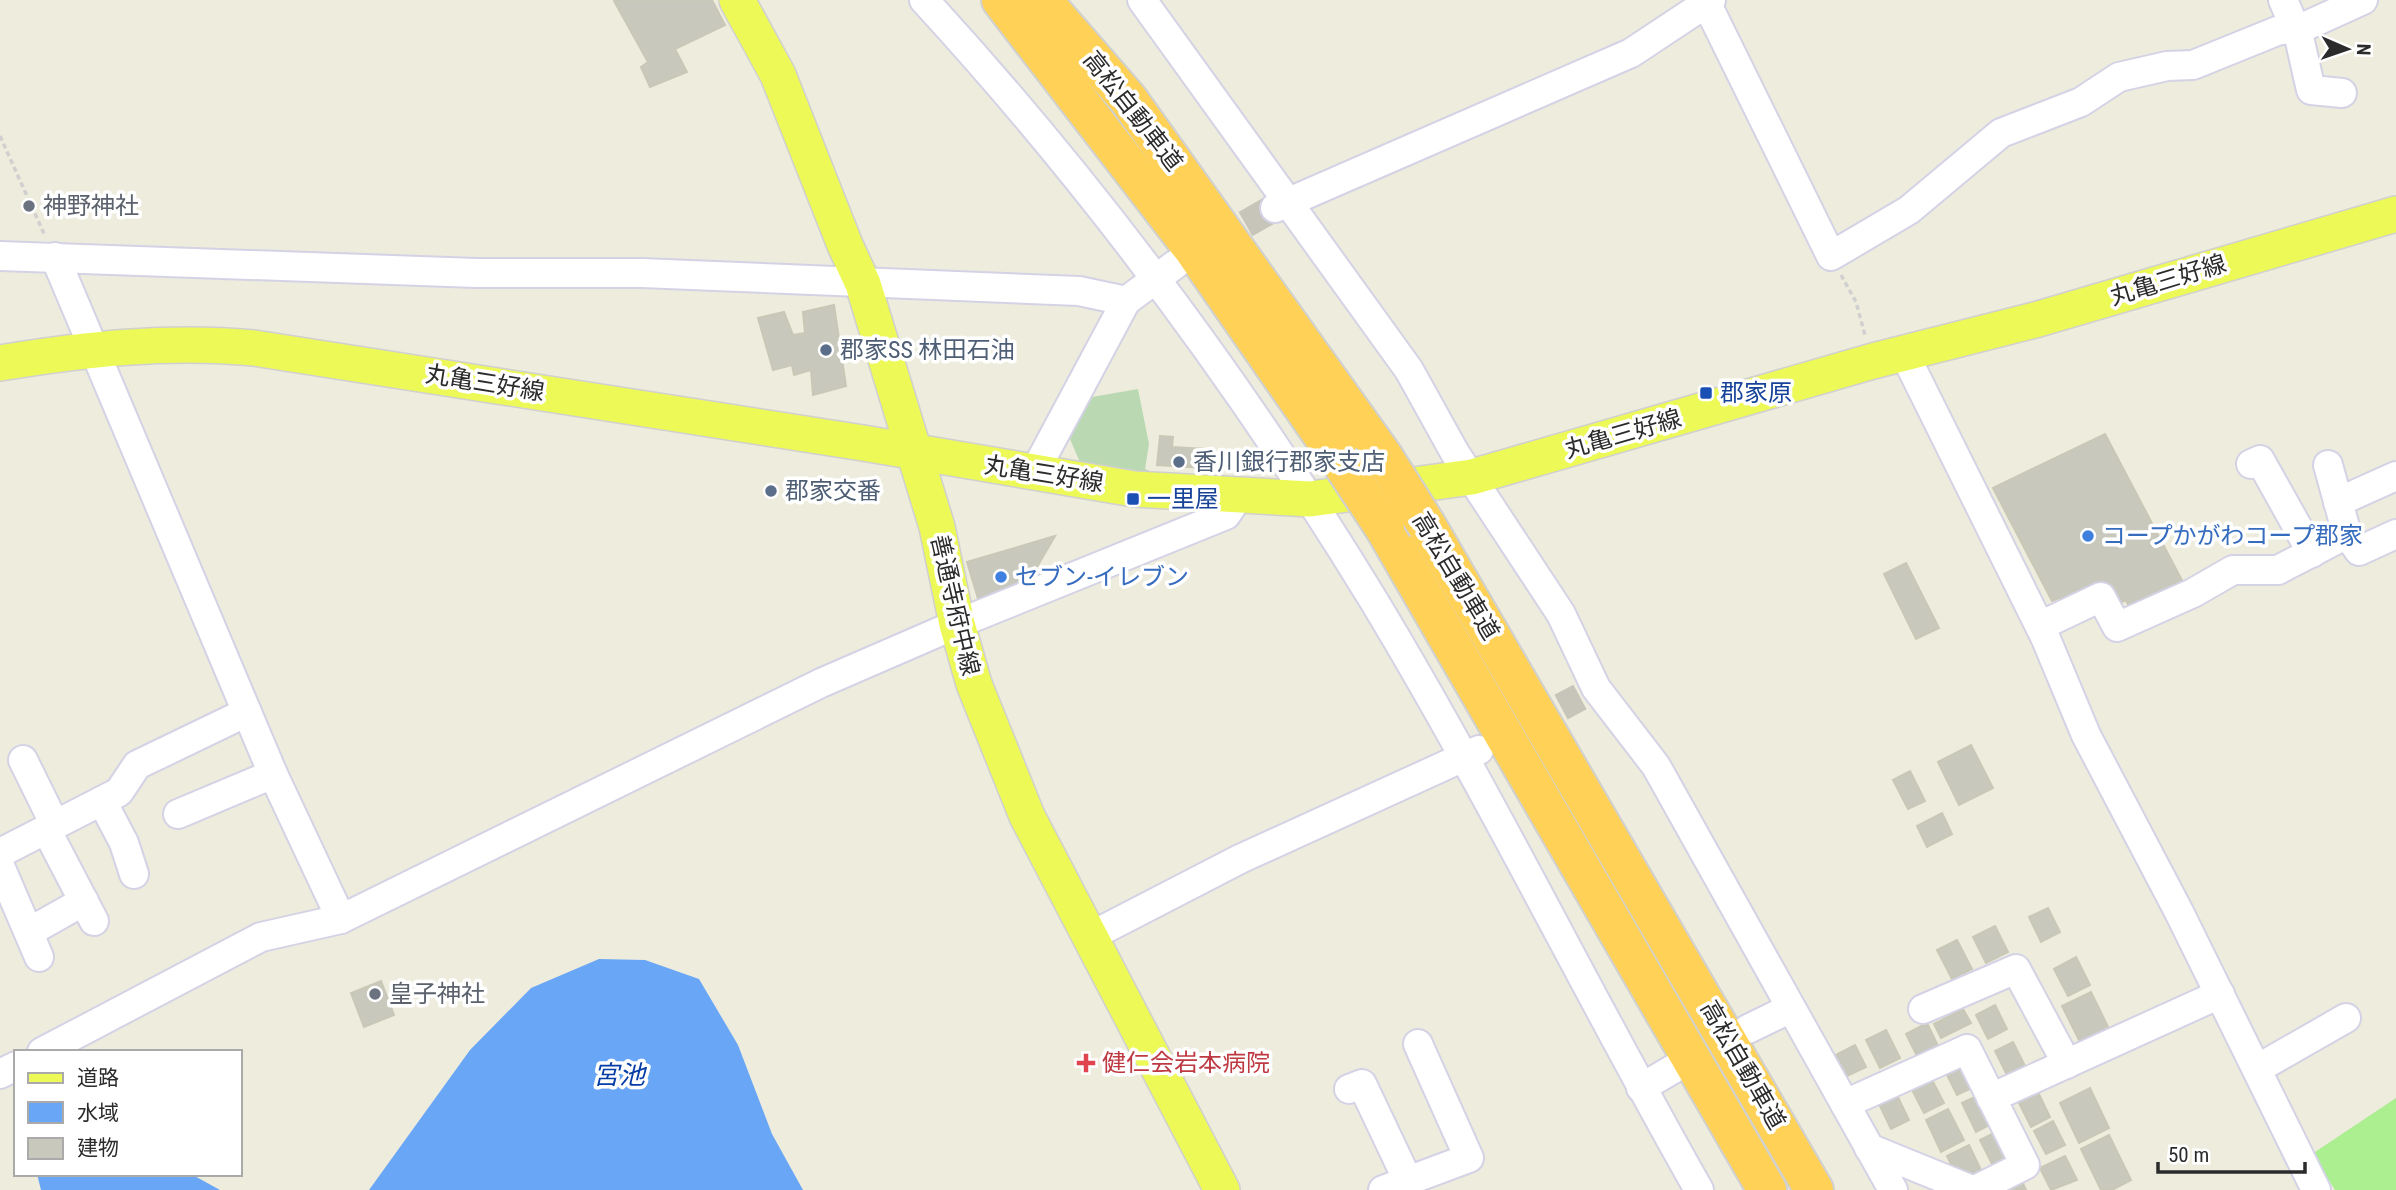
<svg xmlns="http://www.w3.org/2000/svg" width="2396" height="1190" viewBox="0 0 2396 1190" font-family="'Roboto Condensed','Noto Sans JP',sans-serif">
  <rect width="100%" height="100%" fill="#eeecdd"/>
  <polygon fill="#bad9b3" points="1138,389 1149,444 1145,469 1150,471 1149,477 1082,467 1067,432 1086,398"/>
  <polygon fill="#abef91" points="2396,1098 2396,1190 2335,1190 2312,1154"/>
  <g fill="#6aa6f6">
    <polygon points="599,959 645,960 699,979 738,1045 772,1134 803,1190 369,1190 470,1050 531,988"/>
    <polygon points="37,1174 191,1174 220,1190 41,1190"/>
  </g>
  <g fill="#c9c8bc" stroke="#c9c8b6" stroke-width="2">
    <polygon points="616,0 712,0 725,25 675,49 687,72 650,87 641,67 648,62 614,1"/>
    <polygon points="834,305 846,386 813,395 811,370 794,375 792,365 773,370 758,318 784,312 793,335 805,333 803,312"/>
    <polygon points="2105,434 2185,586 2150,604 2147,597 2129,607 2126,600 2120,603 2108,583 2063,604 2059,598 2052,601 1993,488"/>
    <polygon points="1160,436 1173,437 1172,447 1205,449 1204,468 1157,465"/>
    <polygon points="1055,536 1023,591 980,605 967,562"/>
    <polygon points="1906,563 1939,628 1916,639 1884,574"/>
    <polygon points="1971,745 1993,788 1959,805 1938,762"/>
    <polygon points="1910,771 1925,801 1908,809 1893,780"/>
    <polygon points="1942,813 1952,834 1927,847 1917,826"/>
    <polygon points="2048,908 2060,932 2041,942 2029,917"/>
    <polygon points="1995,926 2008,952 1986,963 1973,937"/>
    <polygon points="1957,940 1972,969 1952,979 1937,950"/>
    <polygon points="2076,957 2090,985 2068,996 2054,969"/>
    <polygon points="381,981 394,1015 364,1027 351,993"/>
    <polygon points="2091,992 2112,1035 2084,1050 2062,1006"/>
    <polygon points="1995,1005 2007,1029 1988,1039 1976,1015"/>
    <polygon points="1963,1009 1971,1023 1941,1038 1934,1024"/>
    <polygon points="1927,1023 1939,1048 1918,1058 1906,1034"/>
    <polygon points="1886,1030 1900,1058 1880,1068 1866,1040"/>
    <polygon points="2013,1042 2025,1066 2007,1075 1995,1051"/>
    <polygon points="1855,1045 1866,1067 1845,1077 1834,1056"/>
    <polygon points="1962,1059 1976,1086 1957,1095 1944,1069"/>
    <polygon points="1930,1076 1944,1103 1924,1113 1910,1086"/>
    <polygon points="2036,1088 2050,1117 2031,1127 2016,1097"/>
    <polygon points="2090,1088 2109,1128 2079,1143 2060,1103"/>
    <polygon points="1896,1093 1909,1120 1891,1129 1878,1102"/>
    <polygon points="1981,1094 1995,1122 1976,1132 1962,1103"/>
    <polygon points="1948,1109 1964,1140 1941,1152 1926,1120"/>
    <polygon points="2053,1121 2065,1145 2046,1154 2034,1131"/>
    <polygon points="2000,1130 2013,1156 1993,1166 1980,1140"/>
    <polygon points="2109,1135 2131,1180 2112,1190 2101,1190 2081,1149"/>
    <polygon points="1969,1145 1982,1172 1960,1183 1947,1156"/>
    <polygon points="2065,1156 2077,1180 2051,1190 2040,1168"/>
    <polygon points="2021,1179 2026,1190 2005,1190"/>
  </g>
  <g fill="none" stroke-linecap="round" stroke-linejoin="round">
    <g stroke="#c7c5b9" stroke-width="28" stroke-dasharray="28 14" stroke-linecap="butt">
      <polyline points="1209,245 1272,209"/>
      <polyline points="1524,727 1580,697"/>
    </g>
    <g stroke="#d4d2e5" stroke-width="32">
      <g id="minor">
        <path d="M924 0C1093 184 1244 388 1374 601 1490 793 1588 995 1699 1190"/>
        <polyline points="1142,0 1409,370 1455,453 1561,614 1596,688 1656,766 1893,1190"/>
        <polyline points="1705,0 1831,256 1909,210 2001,133 2081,102 2119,77 2167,66 2193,65 2277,31 2308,25 2363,0"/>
        <polyline points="2283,0 2299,37 2311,90 2342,93"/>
        <polyline points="1275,208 1631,53 1711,0"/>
        <polyline points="0,256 476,273 642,273 1079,291 1126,301"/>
        <polyline points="55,257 273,774 341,919"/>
        <polyline points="1904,353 2046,639 2086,735 2179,912 2316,1190"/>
        <polyline points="2251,464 2260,460 2312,553"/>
        <polyline points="1035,471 1126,301 1176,264"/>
        <polyline points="2338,502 2396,476"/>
        <polyline points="2347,534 2359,551 2396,534"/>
        <polyline points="2040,626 2101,597 2117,627 2193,593 2233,570 2278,570 2347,534 2328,465"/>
        <polyline points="23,760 55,825"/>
        <polyline points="102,801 124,843 134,874"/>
        <polyline points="178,814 273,774"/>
        <polyline points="46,829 94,921"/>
        <polyline points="0,853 119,792 137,765 247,712"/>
        <polyline points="0,866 39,957"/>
        <polyline points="29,932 84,901"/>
        <polyline points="1091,936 1240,859 1479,750"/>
        <polyline points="1923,1009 2016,969 2067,1064"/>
        <polyline points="1748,1029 1791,1008"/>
        <polyline points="42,1052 261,937 341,919 821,683 957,624 1226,515 1238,497"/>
        <polyline points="2257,1069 2346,1018"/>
        <polyline points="0,1074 16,1066"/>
        <polyline points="1641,1088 1680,1065"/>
        <polyline points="1349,1089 1362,1084 1408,1181"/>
        <polyline points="1991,1098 2220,994"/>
        <polyline points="1845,1104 1967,1049 2025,1165 1975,1190"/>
        <polyline points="1869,1148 1972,1190"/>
        <polyline points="1383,1190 1469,1158 1418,1044"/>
      </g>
    </g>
    <g stroke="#d0d0d0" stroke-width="38">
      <g id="major">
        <polyline points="737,0 778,75 845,245 863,284 937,527 957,624 974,684 1027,816 1222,1190"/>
        <path d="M0 363C85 349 168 340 254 348L863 443 1134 489 1310 499 1472 477 1873 361 2035 320 2396 214"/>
      </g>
    </g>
    <g stroke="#d0d0d0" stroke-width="42">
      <g id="highway">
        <polyline points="1001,0 1193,249 1339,459"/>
        <polyline points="1042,0 1128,99 1383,456"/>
        <polyline points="1427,526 1814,1190"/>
        <polyline points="1385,529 1767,1190"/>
      </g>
    </g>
    <g stroke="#d0d0d0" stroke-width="3.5" stroke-dasharray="5 3.5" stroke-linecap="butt">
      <polyline points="0,136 45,236"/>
      <polyline points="1841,275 1856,302 1865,335"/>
    </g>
    <use href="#minor" stroke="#fff" stroke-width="28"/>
    <use href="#major" stroke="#edf957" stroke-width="35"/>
    <use href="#highway" stroke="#ffd257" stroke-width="38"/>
    <g stroke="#d0d0d0" stroke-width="42" stroke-linecap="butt">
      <g id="highway-bridge">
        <polyline points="1383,456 1427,526"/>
        <polyline points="1339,459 1385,529"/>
      </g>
    </g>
    <use href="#highway-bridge" stroke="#ffd257" stroke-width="38"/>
  </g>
  <g fill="#6b7280" stroke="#fff" stroke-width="2.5">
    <circle cx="29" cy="206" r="7"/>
    <circle cx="375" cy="994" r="7"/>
  </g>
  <g fill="#5c6f8a" stroke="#fff" stroke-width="2.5">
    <circle cx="826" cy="350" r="7"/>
    <circle cx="1179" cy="462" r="7"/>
    <circle cx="771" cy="491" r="7"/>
  </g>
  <g fill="#1a4fb4" stroke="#fff" stroke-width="2.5">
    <rect x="1699" y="386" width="14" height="14" rx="3.5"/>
    <rect x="1126" y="492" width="14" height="14" rx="3.5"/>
  </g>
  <g fill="#3f7fe0" stroke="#fff" stroke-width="2.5">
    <circle cx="2088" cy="536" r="7"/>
    <circle cx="1001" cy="577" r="7"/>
  </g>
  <path fill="#e0444e" stroke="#fff" stroke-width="2.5" d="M1082.5 1052.5h7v7h7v7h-7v7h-7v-7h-7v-7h7z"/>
  <g text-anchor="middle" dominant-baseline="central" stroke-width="7" stroke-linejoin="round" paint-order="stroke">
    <g font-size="24" fill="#2b2b2b" stroke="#fff">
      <text transform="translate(1133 111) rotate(52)">高松自動車道</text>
      <text transform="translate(2168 280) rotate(-17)">丸亀三好線</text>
      <text transform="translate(485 383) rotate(9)">丸亀三好線</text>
      <text transform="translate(1623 434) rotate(-16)">丸亀三好線</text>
      <text transform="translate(1044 474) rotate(9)">丸亀三好線</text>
      <text transform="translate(1456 576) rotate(59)">高松自動車道</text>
      <text transform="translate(955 605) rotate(77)">善通寺府中線</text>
      <text transform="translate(1743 1065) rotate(60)">高松自動車道</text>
    </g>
    <g font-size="24" fill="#5b616d" stroke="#fff" text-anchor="start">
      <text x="43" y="206">神野神社</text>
      <text x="389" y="994">皇子神社</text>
    </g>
    <g font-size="24" fill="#4e5e75" stroke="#fff" text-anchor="start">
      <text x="840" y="350">郡家SS 林田石油</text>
      <text x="1193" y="462">香川銀行郡家支店</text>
      <text x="785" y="491">郡家交番</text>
    </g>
    <g font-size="24" fill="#164399" stroke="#fff" text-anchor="start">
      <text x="1720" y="393">郡家原</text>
      <text x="1147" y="499">一里屋</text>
    </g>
    <g font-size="24" fill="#366cbe" stroke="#fff" text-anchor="start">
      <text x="2102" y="536">コープかがわコープ郡家</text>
      <text x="1015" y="577">セブン-イレブン</text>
    </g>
    <g font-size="24" fill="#be3a42" stroke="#fff" text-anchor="start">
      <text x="1102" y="1063">健仁会岩本病院</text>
    </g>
    <g font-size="26" font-style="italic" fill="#063ea5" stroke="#fff">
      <text x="619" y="1075">宮池</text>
    </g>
  </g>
  <rect x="14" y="1050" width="228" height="126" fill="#ffffff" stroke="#aaaaaa" stroke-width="2"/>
  <rect x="28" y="1073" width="35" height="10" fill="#edf957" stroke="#aaaaaa" stroke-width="2"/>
  <text x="77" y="1085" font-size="21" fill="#2b2b2b">道路</text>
  <rect x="28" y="1102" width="35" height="21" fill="#6aa6f6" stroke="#aaaaaa" stroke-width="2"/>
  <text x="77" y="1120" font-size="21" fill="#2b2b2b">水域</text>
  <rect x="28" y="1138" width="35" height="21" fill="#c9c8bc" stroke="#aaaaaa" stroke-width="2"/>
  <text x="77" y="1155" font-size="21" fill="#2b2b2b">建物</text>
  <g transform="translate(2347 49) rotate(92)" stroke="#ffffff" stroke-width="5" paint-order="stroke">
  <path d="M0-5L12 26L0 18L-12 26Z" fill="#2b2b2b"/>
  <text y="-10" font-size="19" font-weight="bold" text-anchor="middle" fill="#2b2b2b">N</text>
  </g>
  <path d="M2158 1162v10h147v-10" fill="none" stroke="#2b2b2b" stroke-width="3.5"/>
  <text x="2168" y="1162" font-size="21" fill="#2b2b2b" stroke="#ffffff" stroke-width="5" paint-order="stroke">50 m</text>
</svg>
